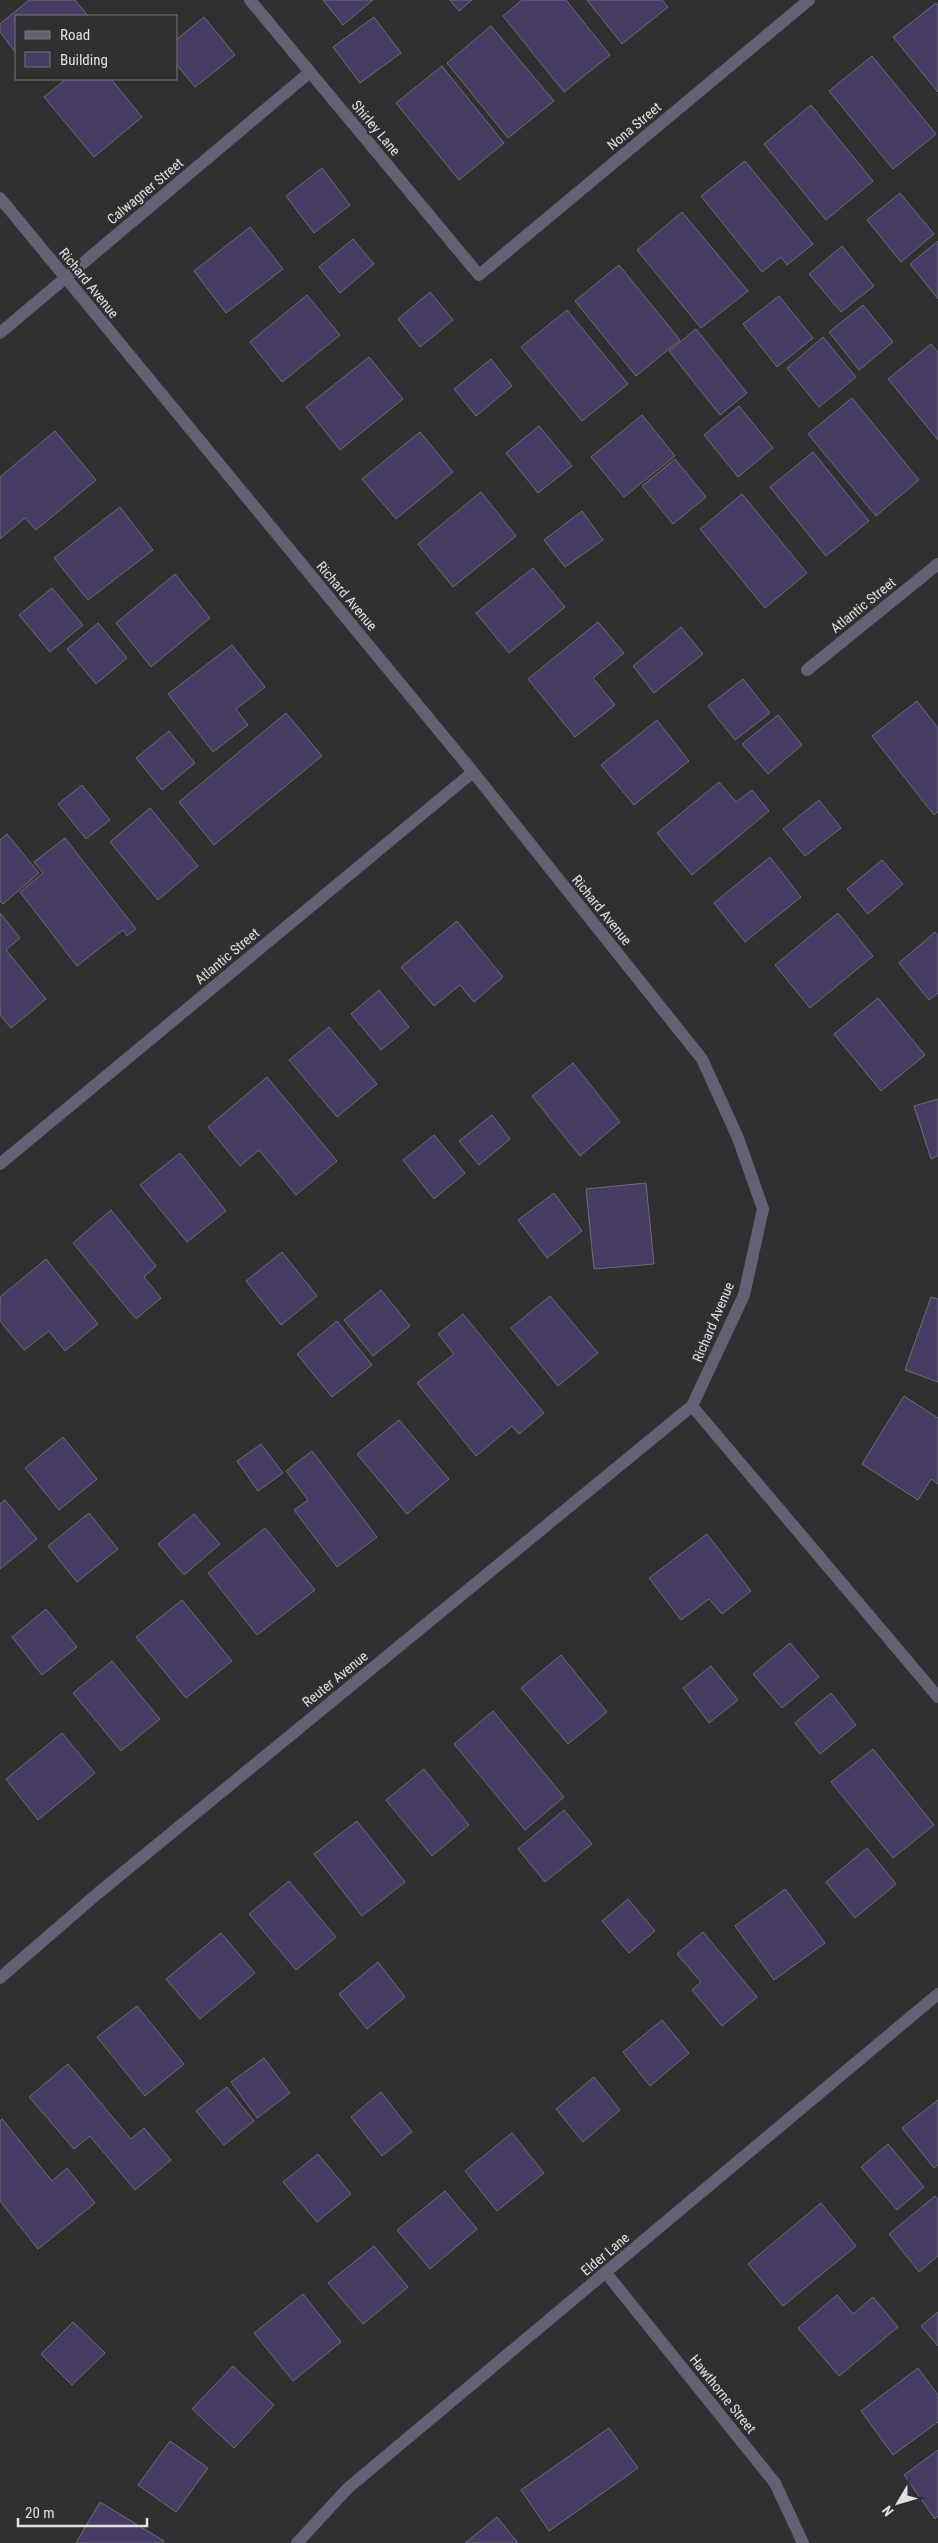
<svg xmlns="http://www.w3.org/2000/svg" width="938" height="2543" viewBox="0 0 938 2543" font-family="'Roboto Condensed',sans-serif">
  <rect width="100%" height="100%" fill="#302f32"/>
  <g fill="#473c64" stroke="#6e6d71">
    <polygon points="29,0 75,0 88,16 16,16 16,53 0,32 0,24"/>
    <polygon points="323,0 373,0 343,25"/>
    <polygon points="450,0 472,0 459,11"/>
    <polygon points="522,0 566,0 610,55 564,92 503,16"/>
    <polygon points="587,0 662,0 668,7 622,44"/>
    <polygon points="936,3 938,5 938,92 893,37"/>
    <polygon points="204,17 235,55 195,87 176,64 176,40"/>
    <polygon points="374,17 401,53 360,83 333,47"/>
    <polygon points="491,26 554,101 508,138 447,63"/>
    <polygon points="872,56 936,134 893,169 829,91"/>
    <polygon points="442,66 504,143 459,180 396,103"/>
    <polygon points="66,79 111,79 142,117 94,157 44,97"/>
    <polygon points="811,105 873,181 826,220 764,144"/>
    <polygon points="745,161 813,244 787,265 781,257 762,272 701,196"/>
    <polygon points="322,168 350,205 314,233 286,196"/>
    <polygon points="900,193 934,234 901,262 867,220"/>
    <polygon points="682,212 748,291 701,328 637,250"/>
    <polygon points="250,227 283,269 226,313 194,271"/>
    <polygon points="353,239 374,264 340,293 319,267"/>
    <polygon points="938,241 938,299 910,264"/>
    <polygon points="842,246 874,286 841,312 809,274"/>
    <polygon points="619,265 680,340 636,376 575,301"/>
    <polygon points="430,292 453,320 420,347 398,319"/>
    <polygon points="307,295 340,335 282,382 250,342"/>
    <polygon points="779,296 813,338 777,367 743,324"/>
    <polygon points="863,305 893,342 859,370 829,332"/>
    <polygon points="567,310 628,384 582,421 521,347"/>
    <polygon points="696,329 747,393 720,415 669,351"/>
    <polygon points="823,337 856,377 819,407 787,368"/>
    <polygon points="931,344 938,352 938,440 888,379"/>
    <polygon points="369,357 403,399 340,450 306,407"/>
    <polygon points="491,359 512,386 476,416 454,389"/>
    <polygon points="852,398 919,480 876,516 808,434"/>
    <polygon points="739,406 773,448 738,477 704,435"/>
    <polygon points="642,415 675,456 624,497 591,457"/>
    <polygon points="539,426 572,466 538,493 506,453"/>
    <polygon points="55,431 96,480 36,530 25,518 0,539 0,477"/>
    <polygon points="420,432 453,472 396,519 362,479"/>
    <polygon points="813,452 869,521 826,556 770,487"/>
    <polygon points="675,459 706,497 673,524 642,486"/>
    <polygon points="481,492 516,536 453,587 418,544"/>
    <polygon points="742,494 807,573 765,608 700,529"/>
    <polygon points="120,507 153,550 88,600 54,558"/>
    <polygon points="582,511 603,540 565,567 544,540"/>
    <polygon points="533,568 565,607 509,653 476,613"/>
    <polygon points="175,574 210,618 151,667 116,623"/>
    <polygon points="52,588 83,625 50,652 19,615"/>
    <polygon points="598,622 624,653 593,678 615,705 575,737 528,679"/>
    <polygon points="98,623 127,658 96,684 67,649"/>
    <polygon points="681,627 703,654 654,693 633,666"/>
    <polygon points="232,645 265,687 236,709 248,725 213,752 168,694"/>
    <polygon points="743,679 770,713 735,740 708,706"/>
    <polygon points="917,701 938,728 938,812 934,815 872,736"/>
    <polygon points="286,713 322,756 214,845 179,802"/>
    <polygon points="778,715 802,745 768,774 742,744"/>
    <polygon points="657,720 689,761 634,805 601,765"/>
    <polygon points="169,731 195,763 162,790 136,758"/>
    <polygon points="719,782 736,802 752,790 769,811 692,875 657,833"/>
    <polygon points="82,785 110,820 86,839 58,804"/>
    <polygon points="819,800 841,828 805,856 783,829"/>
    <polygon points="150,808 198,866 158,900 110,842"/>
    <polygon points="7,834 39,873 3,904 0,901 0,840"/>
    <polygon points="65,838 136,929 127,936 123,930 77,966 20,892 43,873 34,862"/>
    <polygon points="770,857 801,897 745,942 714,903"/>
    <polygon points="882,860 903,884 868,914 847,889"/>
    <polygon points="0,913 20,938 6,950 46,999 11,1028 0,1015"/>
    <polygon points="838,913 873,956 810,1008 775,965"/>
    <polygon points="457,921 503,977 474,1002 460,985 434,1006 401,967"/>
    <polygon points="935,932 938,936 938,993 929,1000 899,963"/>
    <polygon points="379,990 409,1027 381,1050 351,1014"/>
    <polygon points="878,998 925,1055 881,1091 834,1034"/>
    <polygon points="329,1027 377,1084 337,1117 289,1060"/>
    <polygon points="573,1063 620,1122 580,1156 532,1096"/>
    <polygon points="267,1077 337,1161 296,1195 259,1150 240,1166 208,1127"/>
    <polygon points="938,1099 938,1156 931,1159 914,1106"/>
    <polygon points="492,1115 510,1139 479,1165 459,1141"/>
    <polygon points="434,1135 465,1173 434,1199 403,1160"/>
    <polygon points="180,1153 226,1211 187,1242 140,1185"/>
    <polygon points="646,1183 654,1264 594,1269 586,1189"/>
    <polygon points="554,1193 582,1231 547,1258 518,1220"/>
    <polygon points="111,1210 156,1266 144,1277 161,1298 136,1319 73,1243"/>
    <polygon points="282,1252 317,1296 281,1325 246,1281"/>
    <polygon points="46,1259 98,1324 65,1351 49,1331 24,1350 0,1321 0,1297"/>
    <polygon points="381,1290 410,1326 373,1356 344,1320"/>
    <polygon points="550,1296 598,1353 558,1386 511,1328"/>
    <polygon points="931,1297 938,1299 938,1382 905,1370"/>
    <polygon points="463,1314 544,1413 519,1434 512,1426 476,1456 417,1383 454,1354 438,1334"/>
    <polygon points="337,1321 372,1365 332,1397 297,1354"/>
    <polygon points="904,1396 938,1418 938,1484 931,1479 918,1500 862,1464"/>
    <polygon points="399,1420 449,1479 407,1514 357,1454"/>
    <polygon points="63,1437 97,1479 59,1510 25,1468"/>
    <polygon points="261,1444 283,1473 258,1491 237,1461"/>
    <polygon points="312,1451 377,1537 337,1567 294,1510 308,1500 286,1471"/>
    <polygon points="5,1500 37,1539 0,1569 0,1504"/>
    <polygon points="89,1513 118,1549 77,1582 48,1546"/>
    <polygon points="194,1514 220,1544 184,1575 158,1544"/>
    <polygon points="265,1528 315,1590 257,1635 208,1573"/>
    <polygon points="707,1534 751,1591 722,1614 709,1599 681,1620 649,1578"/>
    <polygon points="182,1600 232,1661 186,1698 136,1637"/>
    <polygon points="46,1609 77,1647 42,1675 12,1637"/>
    <polygon points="790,1643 819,1677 782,1708 753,1674"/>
    <polygon points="561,1655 607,1712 568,1744 521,1688"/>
    <polygon points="112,1661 160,1719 121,1751 73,1693"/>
    <polygon points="711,1666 738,1700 709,1723 683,1688"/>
    <polygon points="831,1693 856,1725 820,1754 795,1723"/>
    <polygon points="493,1711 564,1797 525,1830 454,1744"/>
    <polygon points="62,1733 95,1773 38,1820 6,1779"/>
    <polygon points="873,1749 934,1825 893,1858 831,1782"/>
    <polygon points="424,1769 469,1825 432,1856 386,1800"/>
    <polygon points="564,1810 592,1844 545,1882 518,1849"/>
    <polygon points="357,1821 405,1882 362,1916 314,1854"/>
    <polygon points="867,1848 896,1884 855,1918 826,1882"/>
    <polygon points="289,1881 336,1937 296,1970 249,1914"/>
    <polygon points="785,1889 825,1943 774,1980 735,1926"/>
    <polygon points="628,1899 655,1931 629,1953 602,1921"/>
    <polygon points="703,1932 757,1997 722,2026 692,1990 701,1982 677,1954"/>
    <polygon points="221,1933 255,1973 200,2019 166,1979"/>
    <polygon points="378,1962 405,1997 367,2029 339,1994"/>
    <polygon points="137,2006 184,2064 145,2096 97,2037"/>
    <polygon points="662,2020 689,2053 650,2086 623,2052"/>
    <polygon points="264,2058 290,2093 257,2118 231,2082"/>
    <polygon points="68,2064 131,2139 144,2128 171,2160 135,2190 90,2136 74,2149 29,2097"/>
    <polygon points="594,2077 620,2110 583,2142 556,2109"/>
    <polygon points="227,2087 254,2121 224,2145 196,2111"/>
    <polygon points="381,2092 412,2132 382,2156 351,2117"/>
    <polygon points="938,2100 938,2165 934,2168 902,2128"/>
    <polygon points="2,2119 52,2181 67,2168 95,2203 38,2249 0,2201 0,2121"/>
    <polygon points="512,2133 544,2173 497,2211 465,2171"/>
    <polygon points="888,2144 924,2187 897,2210 861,2167"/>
    <polygon points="318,2154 351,2194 317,2222 283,2182"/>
    <polygon points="445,2191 477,2229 430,2269 397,2230"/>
    <polygon points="935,2196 938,2200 938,2256 919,2272 889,2234"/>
    <polygon points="821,2203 856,2246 783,2306 748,2264"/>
    <polygon points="374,2246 408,2287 363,2324 328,2283"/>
    <polygon points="303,2294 341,2342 293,2381 254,2333"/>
    <polygon points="837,2295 853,2314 873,2297 898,2327 839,2376 798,2328"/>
    <polygon points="938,2312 938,2346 921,2326"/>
    <polygon points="73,2322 105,2353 72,2385 41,2354"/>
    <polygon points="233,2366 274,2405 234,2448 192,2409"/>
    <polygon points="918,2368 938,2395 938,2422 893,2455 861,2411"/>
    <polygon points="609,2428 638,2468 549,2531 521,2490"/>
    <polygon points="170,2441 208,2468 176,2512 138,2485"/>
    <polygon points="938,2450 938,2516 935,2519 904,2475"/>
    <polygon points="100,2502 164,2541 163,2543 76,2543"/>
    <polygon points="497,2517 518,2543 465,2543"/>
  </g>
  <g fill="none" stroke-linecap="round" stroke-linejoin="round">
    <g stroke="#656174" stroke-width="12">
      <polyline points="250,0 479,275 809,0"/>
      <polyline points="0,198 473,772 702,1059 738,1138 763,1209 744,1295 692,1406 97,1894 0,1978"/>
      <polyline points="0,333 310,72"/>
      <polyline points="807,670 938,564"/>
      <polyline points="0,1164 473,772"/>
      <polyline points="692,1406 938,1697"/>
      <polyline points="606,2273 775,2483 803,2543"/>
      <polyline points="297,2543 348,2488 938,1994"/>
    </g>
  </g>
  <g text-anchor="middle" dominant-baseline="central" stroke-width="4.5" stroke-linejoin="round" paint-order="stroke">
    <g font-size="14" fill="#e1e0e2" stroke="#302f32">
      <text transform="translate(634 126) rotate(-40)">Nona Street</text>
      <text transform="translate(376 128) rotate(50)">Shirley Lane</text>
      <text transform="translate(145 191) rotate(-40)">Calwagner Street</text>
      <text transform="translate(89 283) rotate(51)">Richard Avenue</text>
      <text transform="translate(347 596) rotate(50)">Richard Avenue</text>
      <text transform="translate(863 605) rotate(-39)">Atlantic Street</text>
      <text transform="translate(602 910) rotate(51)">Richard Avenue</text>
      <text transform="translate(227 956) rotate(-40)">Atlantic Street</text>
      <text transform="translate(713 1322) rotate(-67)">Richard Avenue</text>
      <text transform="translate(335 1679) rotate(-39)">Reuter Avenue</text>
      <text transform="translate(605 2254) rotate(-40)">Elder Lane</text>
      <text transform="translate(723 2394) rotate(51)">Hawthorne Street</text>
    </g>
  </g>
  <rect x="15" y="15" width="162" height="65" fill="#302f32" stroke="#777678"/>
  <rect x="25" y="31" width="25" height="8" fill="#656174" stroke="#777678"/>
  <text x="60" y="40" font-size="15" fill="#e1e0e2">Road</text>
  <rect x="25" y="52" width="25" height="15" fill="#473c64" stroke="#777678"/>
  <text x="60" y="65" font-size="15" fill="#e1e0e2">Building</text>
  <g transform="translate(898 2503) rotate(232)" stroke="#302f32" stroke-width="4" paint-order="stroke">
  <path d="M0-4L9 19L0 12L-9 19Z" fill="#e1e0e2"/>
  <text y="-8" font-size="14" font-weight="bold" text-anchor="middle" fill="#e1e0e2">N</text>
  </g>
  <path d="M18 2518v8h129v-8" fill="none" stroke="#e1e0e2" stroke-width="2.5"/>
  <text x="25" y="2518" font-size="15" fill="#e1e0e2" stroke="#302f32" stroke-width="4" paint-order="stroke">20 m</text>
</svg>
